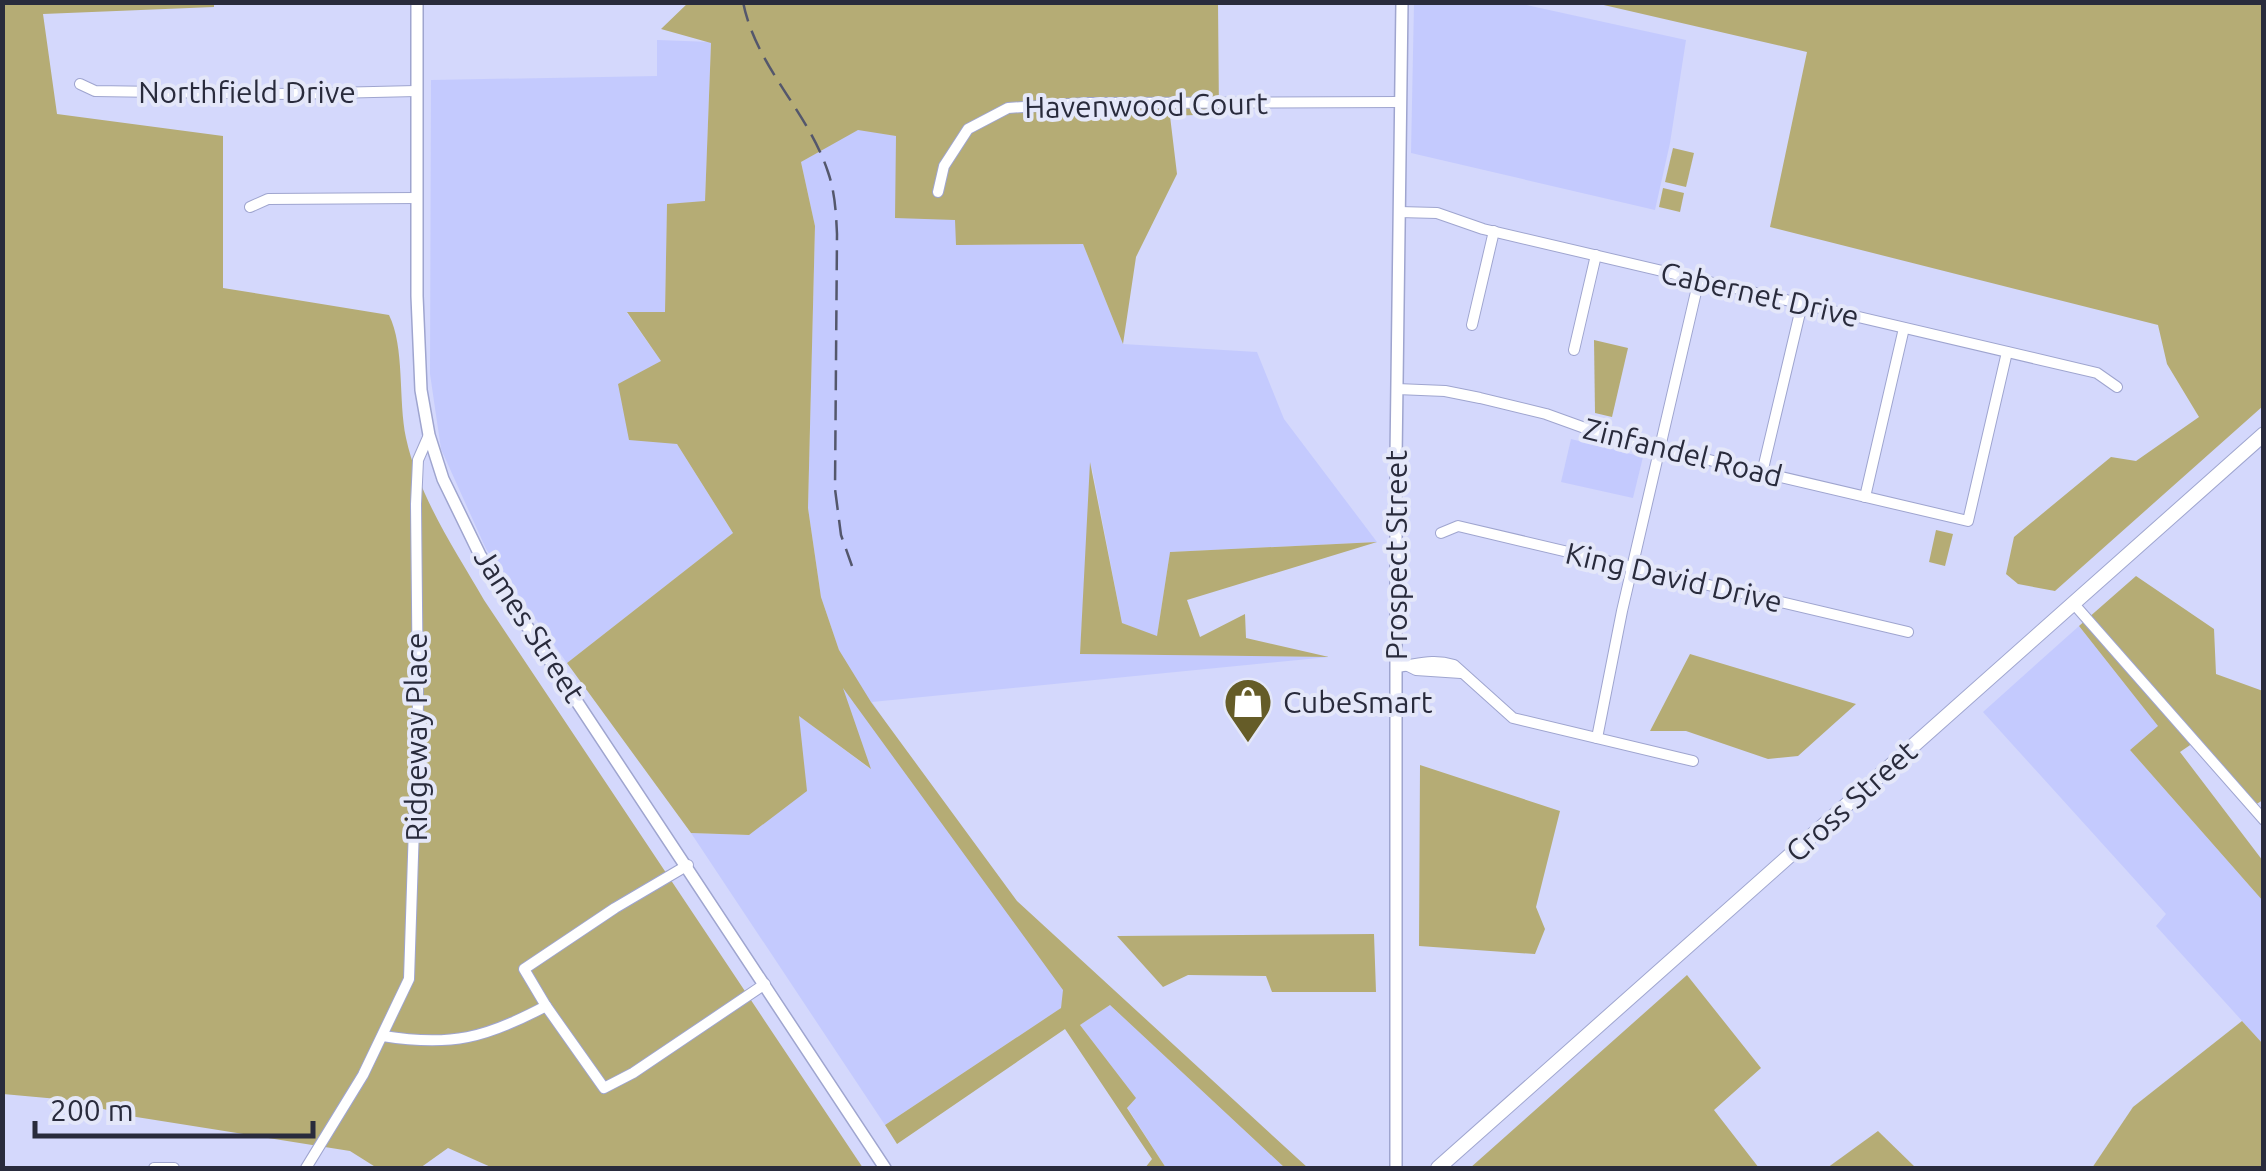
<svg xmlns="http://www.w3.org/2000/svg" width="2266" height="1171" viewBox="0 0 2266 1171" font-family="Ubuntu,sans-serif">
  <rect width="100%" height="100%" fill="#d4d8fc"/>
  <g fill="#c4cafe">
    <polygon points="1414,3 1517,3 1686,40 1670,143 1655,210 1411,153"/>
    <polygon points="657,40 711,42 705,202 667,204 665,313 627,313 661,361 677,444 733,533 567,663 486,549 441,449 430,374 431,80 657,76"/>
    <polygon points="858,129 897,136 956,220 956,245 1083,244 1123,344 1257,352 1284,419 1377,542 1170,552 1157,637 1122,623 1092,468 1080,654 1329,657 872,702 1064,990 1061,1008 885,1125 691,833 749,835 798,715 869,768 840,684 839,650 821,597 808,508 815,226 801,162"/>
    <polygon points="1571,439 1643,457 1633,498 1561,482"/>
    <polygon points="2079,626 2159,727 2130,750 2263,901 2263,1044 2156,926 2166,914 1983,712"/>
    <polygon points="1110,1005 1285,1168 1166,1168 1127,1107 1135,1097 1080,1025"/>
  </g>
  <g fill="#b5ac75">
    <polygon points="689,2 1218,3 1219,114 1170,116 1177,174 1136,257 1123,344 1083,244 956,245 955,220 895,218 896,136 858,130 801,162 815,226 808,508 821,597 839,650 871,702 1017,901 1308,1168 1285,1168 1110,1005 1080,1025 1136,1098 1127,1108 1166,1168 1145,1168 1152,1159 1065,1029 897,1144 885,1125 1061,1008 1063,990 843,688 871,769 799,716 807,791 749,835 691,833 567,663 733,533 677,444 629,440 618,384 661,361 627,312 665,312 667,204 705,201 711,43 661,29"/>
    <path d="M3 3H214V7L43 14 57 114 223 136V288L389 315C405 347 398 400 406 438 419 497 454 548 484 600L863 1168H493L448 1148 420 1168H377L350 1151 130 1116 69 1100 3 1094Z"/>
    <polygon points="1595,3 2263,3 2263,406 2055,591 2018,584 2006,574 2014,537 2111,457 2136,461 2199,417 2167,364 2158,325 1770,227 1807,52"/>
    <polygon points="1673,148 1694,153 1686,187 1665,182"/>
    <polygon points="1663,188 1684,193 1680,212 1659,207"/>
    <polygon points="1594,340 1628,348 1612,417 1595,413"/>
    <polygon points="1090,462 1122,623 1157,636 1170,552 1377,542 1187,600 1200,637 1245,614 1246,638 1329,657 1080,654"/>
    <polygon points="1936,530 1953,534 1945,566 1929,562"/>
    <polygon points="2136,576 2214,629 2216,674 2263,691 2263,800 2255,805 2196,741 2180,752 2263,861 2263,901 2130,750 2158,726 2079,626"/>
    <polygon points="1690,654 1856,704 1798,756 1768,759 1686,731 1650,731"/>
    <polygon points="1420,765 1560,811 1536,907 1545,929 1535,954 1419,946"/>
    <polygon points="1374,934 1376,992 1272,992 1266,976 1188,975 1163,987 1117,936"/>
    <polygon points="1687,975 1761,1068 1714,1110 1759,1168 1470,1168"/>
    <polygon points="2242,1021 2263,1044 2263,1168 2092,1168 2133,1107"/>
    <polygon points="1878,1131 1916,1168 1827,1168"/>
  </g>
  <g fill="none" stroke-linecap="round" stroke-linejoin="round">
    <g stroke="#9fa5cf" stroke-width="12">
      <g id="minor">
        <polyline points="80,84 95,91 289,94 416,91"/>
        <polyline points="938,192 944,166 968,129 1008,108 1086,103 1401,102"/>
        <polyline points="250,207 268,199 416,198"/>
        <polyline points="1399,212 1437,213 1483,229 2097,373 2117,387"/>
        <polyline points="1472,325 1494,231"/>
        <polyline points="1574,350 1596,255"/>
        <polyline points="1397,389 1445,391 1480,398 1546,414 1607,436 1968,521 2007,352"/>
        <polyline points="1762,473 1802,304"/>
        <polyline points="1865,497 1904,328"/>
        <polyline points="1441,533 1458,526 1908,632"/>
        <polyline points="2073,603 2264,820"/>
        <polyline points="1408,666 1416,670 1461,673"/>
        <path d="M1396 667C1417 665 1431 658 1454 665L1513 718 1693 761"/>
        <polyline points="1597,738 1622,611 1699,279"/>
        <polyline points="546,1006 524,969 615,908 688,865"/>
        <path d="M383 1036C451 1047 486 1038 546 1006L604 1088 633 1073 765 984"/>
        <polyline points="154,1168 174,1168"/>
        <polyline points="306,1168 363,1075 409,979 418,704 416,504 418,460 429,435"/>
      </g>
    </g>
    <g stroke="#9fa5cf" stroke-width="14">
      <g id="tertiary">
        <polyline points="417,2 417,296 421,390 429,435 443,479 480,555 885,1168"/>
        <polyline points="1396,1168 1396,458 1402,2"/>
      </g>
    </g>
    <g stroke="#9fa5cf" stroke-width="16">
      <polyline id="secondary" points="1438,1168 2264,434"/>
    </g>
    <use href="#minor" stroke="#fff" stroke-width="10"/>
    <use href="#tertiary" stroke="#fff" stroke-width="11"/>
    <use href="#secondary" stroke="#fff" stroke-width="14"/>
    <path stroke="#54576c" stroke-width="2.5" stroke-dasharray="20 10" stroke-linecap="butt" d="M743 2C756 67 808 111 828 172 835 192 836 213 837 234L835 489 841 535 852 566"/>
  </g>
  <defs>
    <g id="shop-pin" transform="scale(2.5)"><path d="M0 17L-7.5 6A9.5 9.5 0 1 1 7.5 6Z" fill="#655c28" stroke="#e4e7f9"/><path d="M-5-2.5h2.3a2.7 3.5 0 0 1 5.4 0H5L5.5 6h-11ZM-1.5-2.5h3a1.5 2.3 0 0 0-3 0Z" fill="#fff"/></g>
  </defs>
  <g fill-rule="evenodd">
    <use href="#shop-pin" x="1248" y="702"/>
  </g>
  <g text-anchor="middle" dominant-baseline="central" stroke-width="8" stroke-linejoin="round" paint-order="stroke">
    <g font-size="30" fill="#292b3c" stroke="#e4e7f9">
      <text x="247" y="92">Northfield Drive</text>
      <text transform="translate(1146 105) rotate(-1)">Havenwood Court</text>
      <text transform="translate(1760 294) rotate(13)">Cabernet Drive</text>
      <text transform="translate(1683 452) rotate(14)">Zinfandel Road</text>
      <text transform="translate(1396 555) rotate(-90)">Prospect Street</text>
      <text transform="translate(1674 577) rotate(13)">King David Drive</text>
      <text transform="translate(530 625) rotate(57)">James Street</text>
      <text transform="translate(416 737) rotate(-90)">Ridgeway Place</text>
      <text transform="translate(1851 801) rotate(-42)">Cross Street</text>
    </g>
    <g font-size="30" fill="#292b3c" stroke="#e4e7f9" text-anchor="start">
      <text x="1283" y="702">CubeSmart</text>
    </g>
  </g>
  <rect width="2266" height="1171" fill="none" stroke="#292b3c" stroke-width="10"/>
  <path d="M35 1121v15h278v-15" fill="none" stroke="#292b3c" stroke-width="5"/>
  <text x="50" y="1121" font-size="30" fill="#292b3c" stroke="#e4e7f9" stroke-width="8" paint-order="stroke">200 m</text>
</svg>
